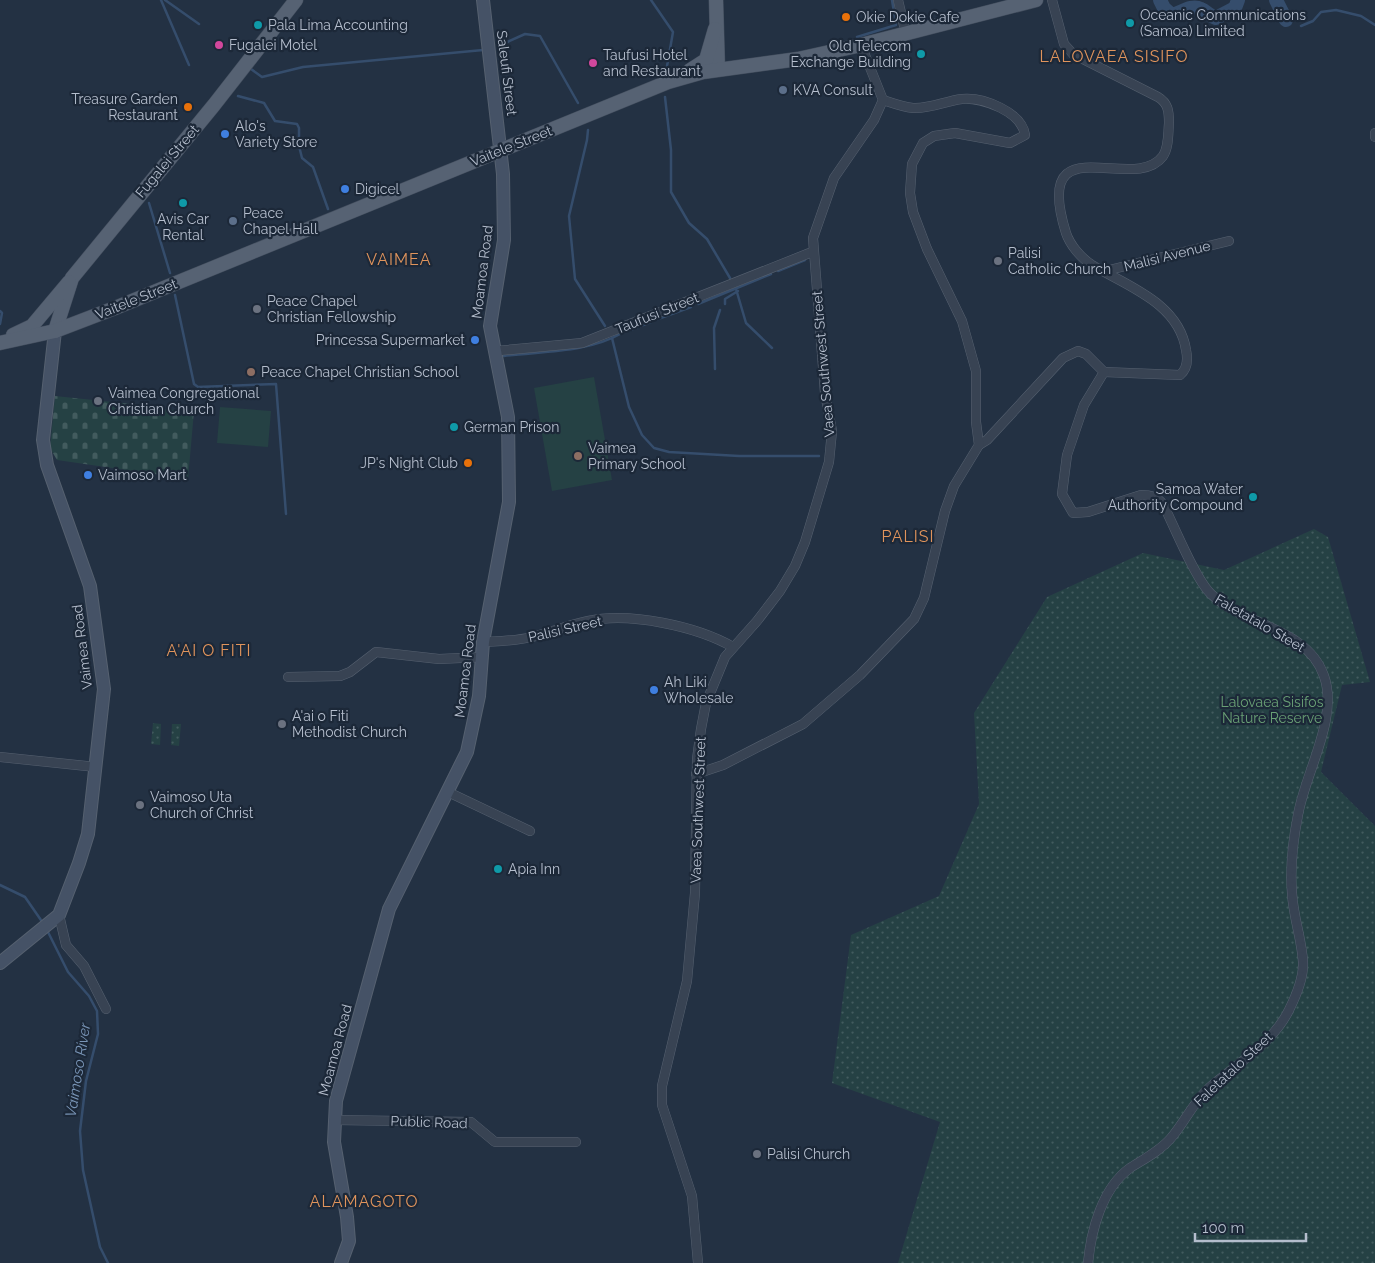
<svg xmlns="http://www.w3.org/2000/svg" width="1375" height="1263" viewBox="0 0 1375 1263" font-family="Raleway,sans-serif">
  <defs>
    <pattern id="grass-dots" width="8" height="8" patternUnits="userSpaceOnUse" patternTransform="scale(1.25)"><rect width="8" height="8" fill="#254144"/><path d="M2 2h.1M6 6h.1" fill="none" stroke="#425b5e" stroke-width="1.8" stroke-linecap="round"/></pattern>
    <pattern id="cemetery-stones" width="16" height="16" patternUnits="userSpaceOnUse" patternTransform="scale(1.25)"><rect width="16" height="16" fill="#254144"/><path d="M2 7V4a2 2 0 0 1 4 0v3zM10 15v-3a2 2 0 0 1 4 0v3z" fill="#425b5e"/></pattern>
  </defs>
  <rect width="100%" height="100%" fill="#233143"/>
  <g fill="url(#grass-dots)">
    <polygon points="1314,529 1328,537 1370,682 1342,685 1321,772 1375,826 1375,1263 898,1263 940,1122 832,1083 851,935 939,896 979,804 974,713 1047,597 1143,553 1224,570"/>
    <polygon points="153,723 161,724 160,745 151,744"/>
    <polygon points="172,724 181,724 179,746 171,745"/>
  </g>
  <polygon fill="url(#cemetery-stones)" points="55,396 141,405 142,408 194,411 188,479 57,460 50,448"/>
  <g fill="#254144">
    <polygon points="594,377 612,480 552,491 534,388"/>
    <polygon points="220,407 271,411 268,447 217,443"/>
  </g>
  <g fill="none" stroke-linecap="round" stroke-linejoin="round">
    <g stroke="#354d6c" stroke-width="2.5">
      <polyline points="161,0 189,65"/>
      <polyline points="165,0 199,24"/>
      <polyline points="651,0 673,32 666,72"/>
      <polyline points="1301,26 1313,21 1321,12 1336,10 1361,16 1375,25"/>
      <polyline points="858,40 857,37 896,25 892,0"/>
      <polyline points="503,44 525,34 540,36 578,103"/>
      <polyline points="251,69 262,77 303,67 483,50"/>
      <polyline points="238,96 264,103 275,121 297,124 299,128 299,146 302,158 313,167 328,209"/>
      <polyline points="665,97 671,150 671,192 689,223 707,239 730,278"/>
      <polyline points="588,130 587,140 569,216 575,279 605,326"/>
      <polyline points="149,203 170,273"/>
      <polyline points="778,271 805,260"/>
      <polyline points="736,289 746,323 772,348"/>
      <polyline points="175,295 194,384 198,387 276,384 286,514"/>
      <polyline points="698,304 771,274"/>
      <polyline points="725,304 725,299 738,291"/>
      <polyline points="0,311 2,313 0,324"/>
      <polyline points="658,319 691,307"/>
      <polyline points="630,330 651,322"/>
      <polyline points="612,338 629,407 642,435 654,448 669,452 739,456 819,456"/>
      <path d="M504 356C544 351 587 353 622 333"/>
      <polyline points="715,369 714,328 720,310"/>
      <polyline points="0,885 25,897 43,923"/>
      <polyline points="47,930 68,972 89,996 97,1011 98,1034 86,1081 80,1131 83,1170 100,1247 108,1263"/>
    </g>
    <g stroke="#354d6c" stroke-width="14">
      <path d="M1160 0 1164 8 1172 15C1181 13 1191 4 1201 9 1206 11 1210 16 1216 18L1235 8 1238 0"/>
      <polyline points="1276,0 1286,20"/>
    </g>
    <g stroke="#566170" stroke-width="10">
      <g id="street">
        <polyline points="898,0 906,34"/>
        <path d="M1052 0 1064 44 1073 54 1158 97C1168 103 1169 111 1169 123 1168 133 1169 147 1163 156 1134 196 1031 121 1066 233 1070 245 1081 258 1092 265 1127 286 1179 303 1186 350 1188 359 1187 369 1180 375L1104 372"/>
        <polyline points="1375,133 1375,137"/>
        <polyline points="1105,271 1229,241"/>
        <polyline points="496,351 582,343 812,252"/>
        <path d="M979 445 987 440 1063 358 1078 351 1086 354 1104 372 1084 405 1067 455 1062 494 1073 513 1088 512 1141 495C1151 495 1157 497 1163 504 1174 526 1196 580 1211 594 1244 626 1307 627 1324 676 1339 718 1305 773 1298 815 1293 840 1290 868 1292 893 1293 916 1302 940 1303 962 1304 978 1296 996 1289 1010 1273 1043 1237 1064 1210 1087 1193 1102 1185 1122 1171 1138 1160 1151 1144 1159 1130 1168 1102 1188 1091 1231 1088 1263"/>
        <path d="M483 642C499 641 516 641 532 637 551 632 569 625 588 621 630 612 696 626 733 647"/>
        <polyline points="288,677 340,676 350,672 376,652 439,659 482,657"/>
        <polyline points="0,757 96,767"/>
        <path d="M696 774 723 765 803 724 860 675 914 619 924 598 945 511 954 486 979 445 976 422V371L962 321 927 249 913 212 910 193 912 164 923 143 934 136 955 133 1010 143 1025 135C1022 112 983 97 962 99 945 101 930 109 913 108 903 107 892 103 883 100"/>
        <polyline points="448,792 530,831"/>
        <polyline points="59,915 66,945 84,966 106,1009"/>
        <polyline points="334,1120 471,1122 495,1142 576,1142"/>
        <polyline points="698,1263 692,1196 662,1105 662,1086 687,981 695,893 697,759 701,729 706,703 725,657 757,621 780,591 795,566 805,542 829,462 832,431 825,393 813,238 834,178 874,120 883,100 861,45"/>
      </g>
    </g>
    <g stroke="#566170" stroke-width="14">
      <g id="secondary">
        <polyline points="0,963 59,915 79,863 88,834 104,689 90,586 47,465 43,440 55,331"/>
        <polyline points="341,1263 349,1241 347,1217 334,1142 336,1101 389,909 467,752 479,696 483,642 509,502 508,417 490,326 504,240 503,174 483,0"/>
      </g>
    </g>
    <g stroke="#414c5c" stroke-width="15">
      <g id="primary">
        <polyline points="716,0 718,69"/>
        <polyline points="689,71 706,60 715,29"/>
        <polyline points="55,331 72,278 214,105 296,0"/>
        <polyline points="13,335 32,326 69,282"/>
        <polyline points="0,343 55,331 115,308 668,82 703,72 798,59 861,45 1036,0"/>
      </g>
    </g>
    <use href="#street" stroke="#384353" stroke-width="9"/>
    <use href="#secondary" stroke="#455266" stroke-width="12"/>
    <use href="#primary" stroke="#566273" stroke-width="14"/>
  </g>
  <g fill="#e8710a" stroke="#1c2838" stroke-width="2">
    <circle cx="846" cy="17" r="5"/>
    <circle cx="188" cy="107" r="5"/>
    <circle cx="468" cy="463" r="5"/>
  </g>
  <g fill="#0f9aa8" stroke="#1c2838" stroke-width="2">
    <circle cx="1130" cy="23" r="5"/>
    <circle cx="258" cy="25" r="5"/>
    <circle cx="921" cy="54" r="5"/>
    <circle cx="183" cy="203" r="5"/>
    <circle cx="454" cy="427" r="5"/>
    <circle cx="1253" cy="497" r="5"/>
    <circle cx="498" cy="869" r="5"/>
  </g>
  <g fill="#d1479c" stroke="#1c2838" stroke-width="2">
    <circle cx="219" cy="45" r="5"/>
    <circle cx="593" cy="63" r="5"/>
  </g>
  <g fill="#5c6f8a" stroke="#1c2838" stroke-width="2">
    <circle cx="783" cy="90" r="5"/>
    <circle cx="233" cy="221" r="5"/>
  </g>
  <g fill="#3f7fe0" stroke="#1c2838" stroke-width="2">
    <circle cx="225" cy="134" r="5"/>
    <circle cx="345" cy="189" r="5"/>
    <circle cx="475" cy="340" r="5"/>
    <circle cx="88" cy="475" r="5"/>
    <circle cx="654" cy="690" r="5"/>
  </g>
  <g fill="#6b7280" stroke="#1c2838" stroke-width="2">
    <circle cx="998" cy="261" r="5"/>
    <circle cx="257" cy="309" r="5"/>
    <circle cx="98" cy="401" r="5"/>
    <circle cx="282" cy="724" r="5"/>
    <circle cx="140" cy="805" r="5"/>
    <circle cx="757" cy="1154" r="5"/>
  </g>
  <g fill="#8d6e63" stroke="#1c2838" stroke-width="2">
    <circle cx="251" cy="372" r="5"/>
    <circle cx="578" cy="456" r="5"/>
  </g>
  <g text-anchor="middle" dominant-baseline="central" stroke-width="4.5" stroke-linejoin="round" paint-order="stroke">
    <g font-size="14" fill="#b5becd" stroke="#1c2838" text-anchor="start">
      <text x="1140" y="15">Oceanic Communications<tspan x="1140" dy="16">(Samoa) Limited</tspan></text>
      <text x="856" y="17">Okie Dokie Cafe</text>
      <text x="268" y="25">Pala Lima Accounting</text>
      <text x="229" y="45">Fugalei Motel</text>
      <text x="911" y="46" text-anchor="end">Old Telecom<tspan x="911" dy="16">Exchange Building</tspan></text>
      <text x="603" y="55">Taufusi Hotel<tspan x="603" dy="16">and Restaurant</tspan></text>
      <text x="793" y="90">KVA Consult</text>
      <text x="178" y="99" text-anchor="end">Treasure Garden<tspan x="178" dy="16">Restaurant</tspan></text>
      <text x="235" y="126">Alo's<tspan x="235" dy="16">Variety Store</tspan></text>
      <text x="355" y="189">Digicel</text>
      <text x="243" y="213">Peace<tspan x="243" dy="16">Chapel Hall</tspan></text>
      <text x="183" y="219" text-anchor="middle">Avis Car<tspan x="183" dy="16">Rental</tspan></text>
      <text x="1008" y="253">Palisi<tspan x="1008" dy="16">Catholic Church</tspan></text>
      <text x="267" y="301">Peace Chapel<tspan x="267" dy="16">Christian Fellowship</tspan></text>
      <text x="465" y="340" text-anchor="end">Princessa Supermarket</text>
      <text x="261" y="372">Peace Chapel Christian School</text>
      <text x="108" y="393">Vaimea Congregational<tspan x="108" dy="16">Christian Church</tspan></text>
      <text x="464" y="427">German Prison</text>
      <text x="588" y="448">Vaimea<tspan x="588" dy="16">Primary School</tspan></text>
      <text x="458" y="463" text-anchor="end">JP's Night Club</text>
      <text x="98" y="475">Vaimoso Mart</text>
      <text x="1243" y="489" text-anchor="end">Samoa Water<tspan x="1243" dy="16">Authority Compound</tspan></text>
      <text x="664" y="682">Ah Liki<tspan x="664" dy="16">Wholesale</tspan></text>
      <text x="292" y="716">A'ai o Fiti<tspan x="292" dy="16">Methodist Church</tspan></text>
      <text x="150" y="797">Vaimoso Uta<tspan x="150" dy="16">Church of Christ</tspan></text>
      <text x="508" y="869">Apia Inn</text>
      <text x="767" y="1154">Palisi Church</text>
    </g>
    <g font-size="14" fill="#b5becd" stroke="#1c2838">
      <text transform="translate(507 73) rotate(83)">Saleufi Street</text>
      <text transform="translate(511 146) rotate(-22)">Vaitele Street</text>
      <text transform="translate(167 161) rotate(-50)">Fugalei Street</text>
      <text transform="translate(1167 256) rotate(-14)">Malisi Avenue</text>
      <text transform="translate(482 272) rotate(-83)">Moamoa Road</text>
      <text transform="translate(136 299) rotate(-22)">Vaitele Street</text>
      <text transform="translate(657 313) rotate(-22)">Taufusi Street</text>
      <text transform="translate(823 364) rotate(-95)">Vaea Southwest Street</text>
      <text transform="translate(1260 623) rotate(30)">Faletatalo Steet</text>
      <text transform="translate(565 629) rotate(-13)">Palisi Street</text>
      <text transform="translate(82 647) rotate(-97)">Vaimea Road</text>
      <text transform="translate(465 671) rotate(-83)">Moamoa Road</text>
      <text transform="translate(698 810) rotate(-88)">Vaea Southwest Street</text>
      <text transform="translate(335 1050) rotate(-75)">Moamoa Road</text>
      <text transform="translate(1233 1069) rotate(-43)">Faletatalo Steet</text>
      <text transform="translate(429 1122) rotate(2)">Public Road</text>
    </g>
    <g font-size="14" fill="#69a075" stroke="#1c2838">
      <text x="1272" y="702">Lalovaea Sisifos<tspan x="1272" dy="16">Nature Reserve</tspan></text>
    </g>
    <g font-size="15" font-style="italic" fill="#7995b7" stroke="#1c2838">
      <text transform="translate(78 1070) rotate(-81)">Vaimoso River</text>
    </g>
    <g font-size="16" letter-spacing="1" fill="#e0945c" stroke="#1c2838">
      <text x="1114" y="56">LALOVAEA SISIFO</text>
      <text x="399" y="259">VAIMEA</text>
      <text x="908" y="536">PALISI</text>
      <text x="209" y="650">A'AI O FITI</text>
      <text x="364" y="1201">ALAMAGOTO</text>
    </g>
  </g>
  <path d="M1195 1233v8h111v-8" fill="none" stroke="#b5becd" stroke-width="2.5"/>
  <text x="1202" y="1233" font-size="15" fill="#b5becd" stroke="#1c2838" stroke-width="4" paint-order="stroke">100 m</text>
</svg>
